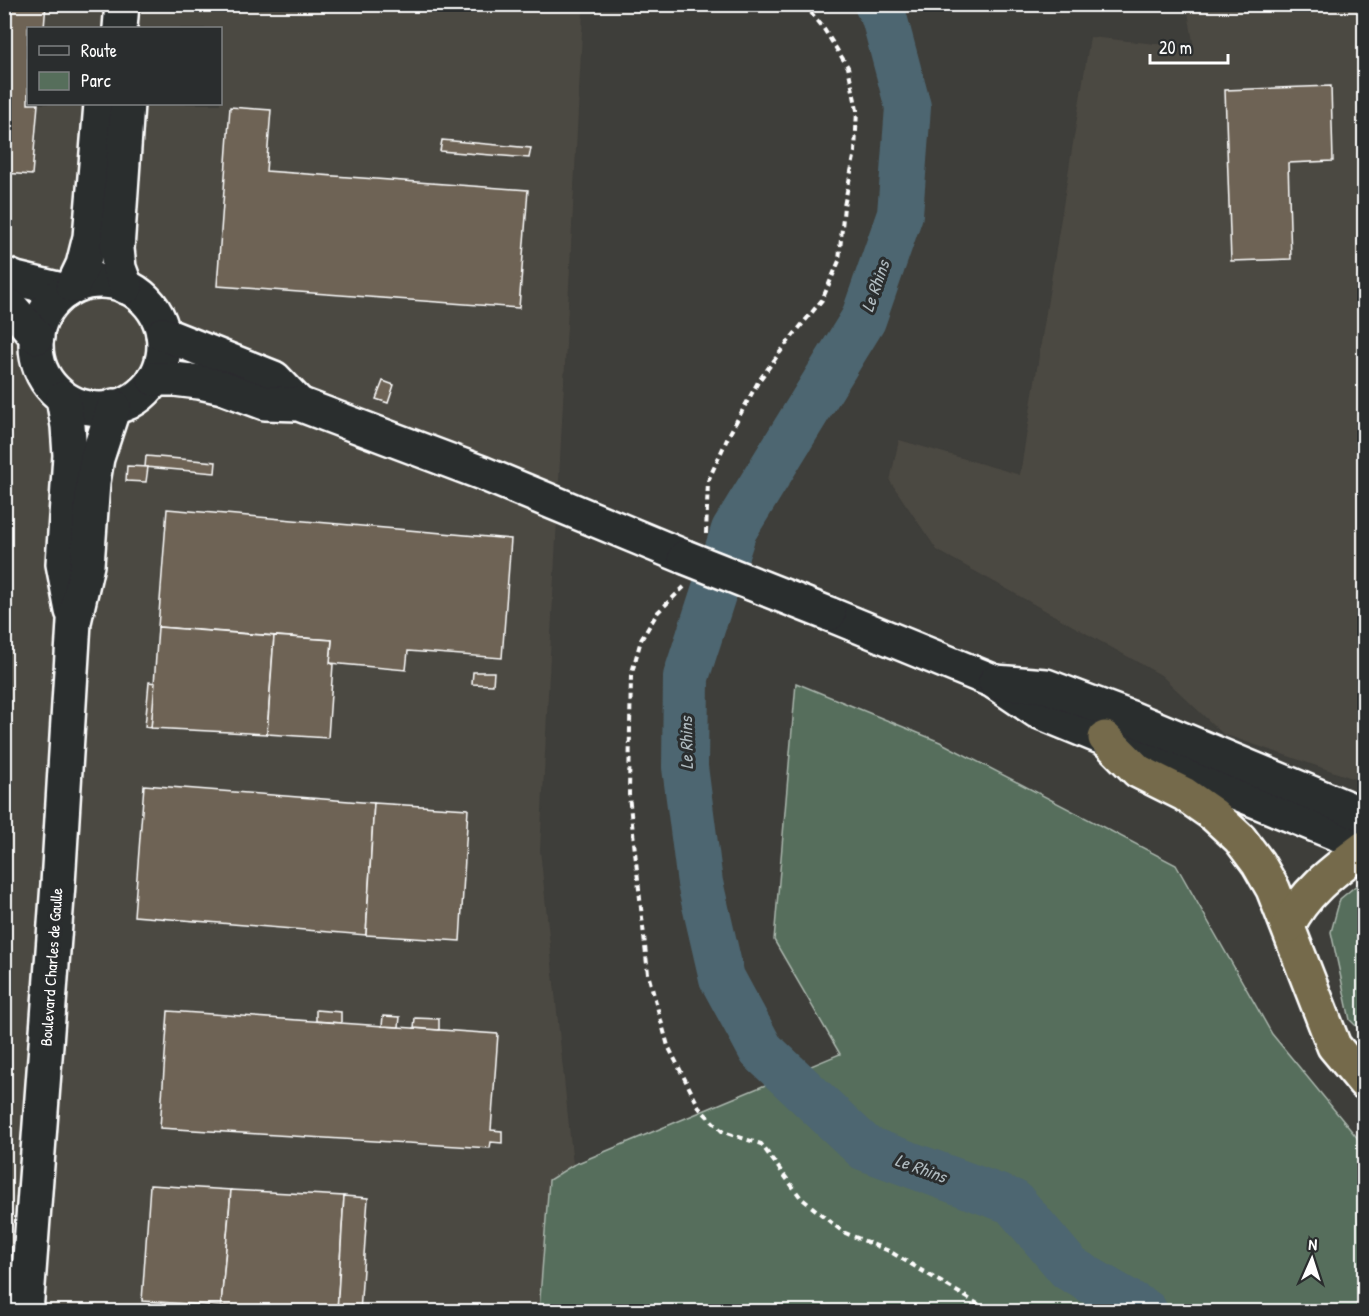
<svg xmlns="http://www.w3.org/2000/svg" width="1369" height="1316" viewBox="0 0 1369 1316" font-family="'Patrick Hand',sans-serif">
  <rect width="100%" height="100%" fill="#3e3e3a"/>
  <filter id="ink" filterUnits="userSpaceOnUse"><feTurbulence type="fractalNoise" baseFrequency=".0167" numOctaves="2"/><feDisplacementMap in="SourceGraphic" scale="12" xChannelSelector="R" yChannelSelector="G"/><feConvolveMatrix kernelMatrix="1 2 1 2 8 2 1 2 1" color-interpolation-filters="sRGB"/></filter>
  <g filter="url(#ink)">
    <g fill="#4c4942" fill-rule="evenodd">
      <path d="M5 5H588L583 12 540 850 573 1165 549 1180 539 1311 5 1312ZM28 28H220V104H28Z"/>
      <polygon points="1187,5 1364,5 1364,782 1223,734 1161,675 937,550 890,481 899,440 1020,475 1090,37 1194,48"/>
    </g>
    <g fill="#566e5b" stroke="#aab6ad" stroke-width="1.5">
      <polygon points="796,683 940,742 1176,865 1272,1034 1364,1146 1364,1311 539,1311 549,1180 573,1165 840,1054 774,940"/>
      <polygon points="1364,879 1364,1034 1350,1020 1331,932 1340,899"/>
    </g>
    <g fill="none" stroke-linecap="round" stroke-linejoin="round">
      <polyline stroke="#4d6671" stroke-width="46" points="877,4 884,17 908,107 900,214 863,320 734,530 686,677 685,767 700,883 722,978 761,1050 865,1148 1013,1202 1069,1268 1145,1312"/>
    </g>
    <g fill="#6e6455" stroke="#fff" stroke-width="1.5">
      <polygon points="4,4 46,4 44,28 28,28 28,104 38,104 32,175 4,173"/>
      <polygon points="1331,86 1333,161 1288,163 1291,259 1231,261 1225,90"/>
      <polygon points="230,107 271,110 266,171 528,190 519,308 217,286"/>
      <polygon points="442,140 531,148 529,158 440,151"/>
      <polygon points="383,381 394,385 388,403 376,399"/>
      <polygon points="146,456 216,462 215,473 145,467"/>
      <polygon points="127,466 148,467 146,482 126,481"/>
      <polygon points="167,509 511,539 502,658 408,651 406,670 330,663 332,640 158,627"/>
      <polygon points="158,627 274,636 267,734 151,728"/>
      <polygon points="274,636 332,640 330,663 333,664 328,738 267,734"/>
      <polygon points="473,672 494,672 493,685 472,684"/>
      <polygon points="149,682 155,683 151,728 145,727"/>
      <polygon points="4,751 10,751 6,789 4,789"/>
      <polygon points="144,785 374,803 366,935 134,916"/>
      <polygon points="374,803 468,809 460,941 366,935"/>
      <polygon points="316,1010 341,1012 341,1023 316,1021"/>
      <polygon points="168,1011 498,1034 491,1130 502,1131 502,1143 491,1142 490,1148 160,1128"/>
      <polygon points="383,1016 400,1017 399,1027 382,1026"/>
      <polygon points="415,1018 439,1019 439,1030 414,1028"/>
      <polygon points="150,1185 231,1190 221,1306 142,1301"/>
      <polygon points="231,1190 344,1196 337,1312 221,1306"/>
      <polygon points="344,1196 368,1198 360,1312 337,1312"/>
    </g>
    <g fill="none" stroke-linecap="round" stroke-linejoin="round">
      <g stroke="#fff" stroke-width="38">
        <g id="secondary">
          <polyline points="120,28 122,4"/>
          <polyline points="4,274 16,279 66,291"/>
          <circle cx="100" cy="345" r="64"/>
          <polyline points="73,286 83,265 90,237 101,104"/>
          <polyline points="126,287 119,268 117,249 127,104"/>
          <polyline points="4,302 11,307 37,337"/>
          <polyline points="163,334 274,378 299,404"/>
          <polyline points="154,379 174,379 199,382 222,387 265,403 299,404 482,473 685,557"/>
          <polyline points="63,398 68,426 70,455 63,564 72,611"/>
          <polyline points="829,614 993,681 1037,711 1364,845"/>
          <polyline points="995,682 1046,686 1131,718 1364,815"/>
          <polyline points="26,1312 58,884 74,622 87,565 93,482 97,458 114,406"/>
        </g>
      </g>
      <g stroke="#fff" stroke-width="38">
        <g id="highway">
          <polyline points="1105,738 1138,771 1184,794 1214,815 1240,839 1258,863 1273,889 1334,1046 1364,1082"/>
          <path d="M1288 926C1304 892 1335 870 1364 848"/>
        </g>
      </g>
      <g stroke="#fff" stroke-width="4" stroke-dasharray="6 4.5" stroke-linecap="butt">
        <polyline points="706,534 708,481 729,435 758,382 787,343 822,300 839,261 844,206 855,152 857,110 848,67 822,26 804,4"/>
        <polyline points="684,587 658,612 641,640 631,676 630,726 629,795 648,974 668,1046 700,1109 723,1132 761,1144 801,1198 843,1232 889,1251 983,1307 993,1312"/>
      </g>
      <use href="#secondary" stroke="#2a2d2e" stroke-width="33"/>
      <use href="#highway" stroke="#746b4b" stroke-width="33"/>
      <g stroke="#fff" stroke-width="38" stroke-linecap="butt">
        <polyline id="secondary-bridge" points="685,557 829,614"/>
      </g>
      <use href="#secondary-bridge" stroke="#2a2d2e" stroke-width="33"/>
    </g>
  </g>
  <g text-anchor="middle" dominant-baseline="central" stroke-width="6" stroke-linejoin="round" paint-order="stroke">
    <g font-size="16" fill="#fff" stroke="#2a2d2e">
      <text transform="translate(51 967) rotate(-86)">Boulevard Charles de Gaulle</text>
    </g>
    <g font-size="18" font-style="italic" fill="#afbabf" stroke="#2a2d2e">
      <text transform="translate(875 286) rotate(-71)">Le Rhins</text>
      <text transform="translate(686 743) rotate(-91)">Le Rhins</text>
      <text transform="translate(921 1168) rotate(20)">Le Rhins</text>
    </g>
  </g>
  <rect width="1369" height="1316" fill="none" stroke="#2a2d2e" stroke-width="24"/>
  <rect x="12" y="12" width="1345" height="1292" fill="none" stroke="#fff" stroke-width="2" filter="url(#ink)"/>
  <rect x="27" y="27" width="195" height="78" fill="#2a2d2e" stroke="#7f8182" stroke-width="1.5"/>
  <rect x="39" y="46" width="30" height="9" fill="#2a2d2e" stroke="#7f8182" stroke-width="1.5"/>
  <text x="81" y="57" font-size="18" fill="#ffffff">Route</text>
  <rect x="39" y="72" width="30" height="18" fill="#566e5b" stroke="#7f8182" stroke-width="1.5"/>
  <text x="81" y="87" font-size="18" fill="#ffffff">Parc</text>
  <g transform="translate(1312 1259) rotate(3)" stroke="#2a2d2e" stroke-width="4.5" paint-order="stroke">
  <path d="M0-4.5L10 22L0 15L-10 22Z" fill="#ffffff"/>
  <text y="-9" font-size="16" font-weight="bold" text-anchor="middle" fill="#ffffff">N</text>
  </g>
  <path d="M1150 54v9h78v-9" fill="none" stroke="#ffffff" stroke-width="3"/>
  <text x="1159" y="54" font-size="18" fill="#ffffff" stroke="#2a2d2e" stroke-width="4.5" paint-order="stroke">20 m</text>
</svg>
